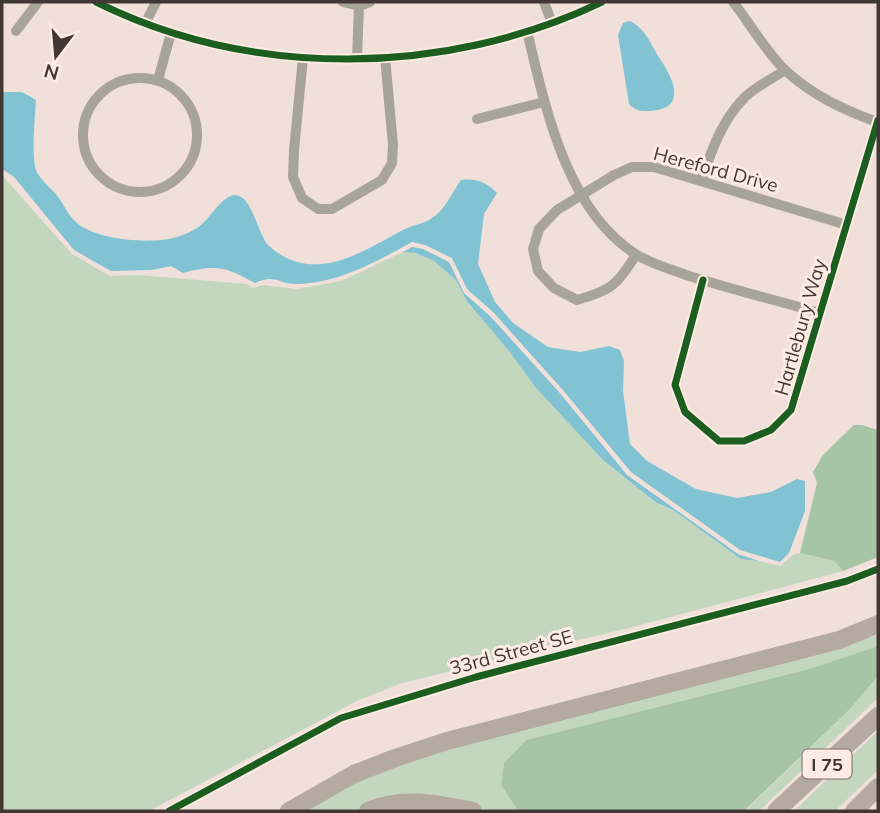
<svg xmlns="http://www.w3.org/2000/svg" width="880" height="813" viewBox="0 0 880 813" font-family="Mulish,sans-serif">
  <rect width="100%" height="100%" fill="#f0e0d9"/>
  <g fill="#c3d7bf">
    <polygon points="2,175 72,254 110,276 139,275 247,284 254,288 262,285 297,289 341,281 403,252 415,253 434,261 456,280 466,300 508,350 536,388 603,460 654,502 673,510 741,559 759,561 780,566 794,554 800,553 834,561 843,571 637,626 402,683 357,701 149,811 2,811"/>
    <polygon points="878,635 878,646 809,669 526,740 504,763 501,785 518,811 489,811 466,803 365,807 357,811 301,811 318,800 417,755"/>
    <polygon points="878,676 878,698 759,811 745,811 850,709"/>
    <polygon points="878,731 878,770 835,811 794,811"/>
  </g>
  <g fill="#a6c5a7">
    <polygon points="854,425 862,425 878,430 878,557 843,571 834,561 800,553 817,483 813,472 823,455"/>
    <polygon points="878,646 878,676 850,709 744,811 518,811 501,785 504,763 526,740 809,669"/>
  </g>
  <g fill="#81c3d3">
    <path d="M630 21C646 29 651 45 660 59 674 80 688 109 649 111 641 111 635 111 629 104L618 35 623 23Z"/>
    <path d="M2 92H22L36 100C35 117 31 154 36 170 39 178 50 188 56 194 63 203 67 213 75 221 93 240 152 245 177 237 184 235 195 230 201 225 210 218 223 194 236 195 253 197 258 237 270 247 315 285 361 252 403 230 412 225 424 224 432 218 445 210 452 192 461 180 475 178 487 182 497 193L484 214 478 264 495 302 513 323 548 347 580 352 609 346 620 350 624 361 623 391 630 444 647 461 696 489 737 498 771 492 797 479 805 481V511L789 553 780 562 740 550 631 472 562 389 493 312 467 289 452 258 425 245 412 242C378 261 338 283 298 284 278 285 277 273 255 283 226 267 216 264 183 273L171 266 152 270 111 271 74 250 14 177 2 169Z"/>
    <polygon points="412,247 423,249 449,262 464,293 490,316 559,392 627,475 738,554 759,561 741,559 673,510 655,502 603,460 536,388 508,350 466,300 456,280 434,261 415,253 403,252"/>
  </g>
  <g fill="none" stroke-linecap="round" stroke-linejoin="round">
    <g stroke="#a9a49a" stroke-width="10">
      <path d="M96 2C252 79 445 77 602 2"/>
      <polyline points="343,2 359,6 370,2"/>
      <polyline points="544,2 552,23"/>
      <path d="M733 2C749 22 768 55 787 72 814 96 844 110 877 122"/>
      <polyline points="145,24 156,2"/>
      <polyline points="16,31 38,2"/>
      <path d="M527 31C545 106 566 211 637 255 652 264 670 269 686 275 730 289 775 300 820 313"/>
      <polyline points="303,58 294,150 293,177 302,198 318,209 332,209 382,180 392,163 393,145 385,57"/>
      <polyline points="357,59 359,6"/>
      <circle cx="140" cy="135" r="57"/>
      <polyline points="158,80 171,33"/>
      <polyline points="477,119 544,102"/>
      <path d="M701 181C712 150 721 122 744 98 755 87 772 79 785 70"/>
      <path d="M636 255C616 285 613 290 577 300L554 288 538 271 533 249 539 229 557 210 614 175 632 167H654L847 225"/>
      <polyline points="703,280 675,385 685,412 719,441 744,441 771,430 791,410 878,120"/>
      <polyline points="169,811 341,718 476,677 847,581 878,569"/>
    </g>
    <g stroke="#b4aa9f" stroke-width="18">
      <polyline points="289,811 354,774 395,758 447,741 839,640 878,624"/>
      <path d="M368 811C403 796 437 804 473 811"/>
      <polyline points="776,811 878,716"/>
      <polyline points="854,811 878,787"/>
    </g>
    <g stroke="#feece4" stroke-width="11">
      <g id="cycleway">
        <path d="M96 2C252 79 445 77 602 2"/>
        <polyline points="703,280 675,385 685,412 719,441 744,441 771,430 791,410 878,120"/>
        <polyline points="169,811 341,718 476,677 847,581 878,569"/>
      </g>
    </g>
    <use href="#cycleway" stroke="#1b5e20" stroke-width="7"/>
  </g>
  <g text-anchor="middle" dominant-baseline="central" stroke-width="6" stroke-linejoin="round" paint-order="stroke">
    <rect fill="#feece4" stroke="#7a6d67" stroke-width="2" x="802.5" y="749.5" width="49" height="29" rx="5"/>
    <g font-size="18" font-weight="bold" fill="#423732">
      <text x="827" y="764">I 75</text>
    </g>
    <g font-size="19" fill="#423732" stroke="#feece4">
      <text transform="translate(716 169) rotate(15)">Hereford Drive</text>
      <text transform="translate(800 327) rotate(-74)">Hartlebury Way</text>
      <text transform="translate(511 652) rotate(-15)">33rd Street SE</text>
    </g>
  </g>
  <rect width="880" height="813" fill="none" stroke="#423732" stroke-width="7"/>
  <g transform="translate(56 56) rotate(196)" stroke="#feece4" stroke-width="5" paint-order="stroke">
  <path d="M0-5L12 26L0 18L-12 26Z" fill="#423732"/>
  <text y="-10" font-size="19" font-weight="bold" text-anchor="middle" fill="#423732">N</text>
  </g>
</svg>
